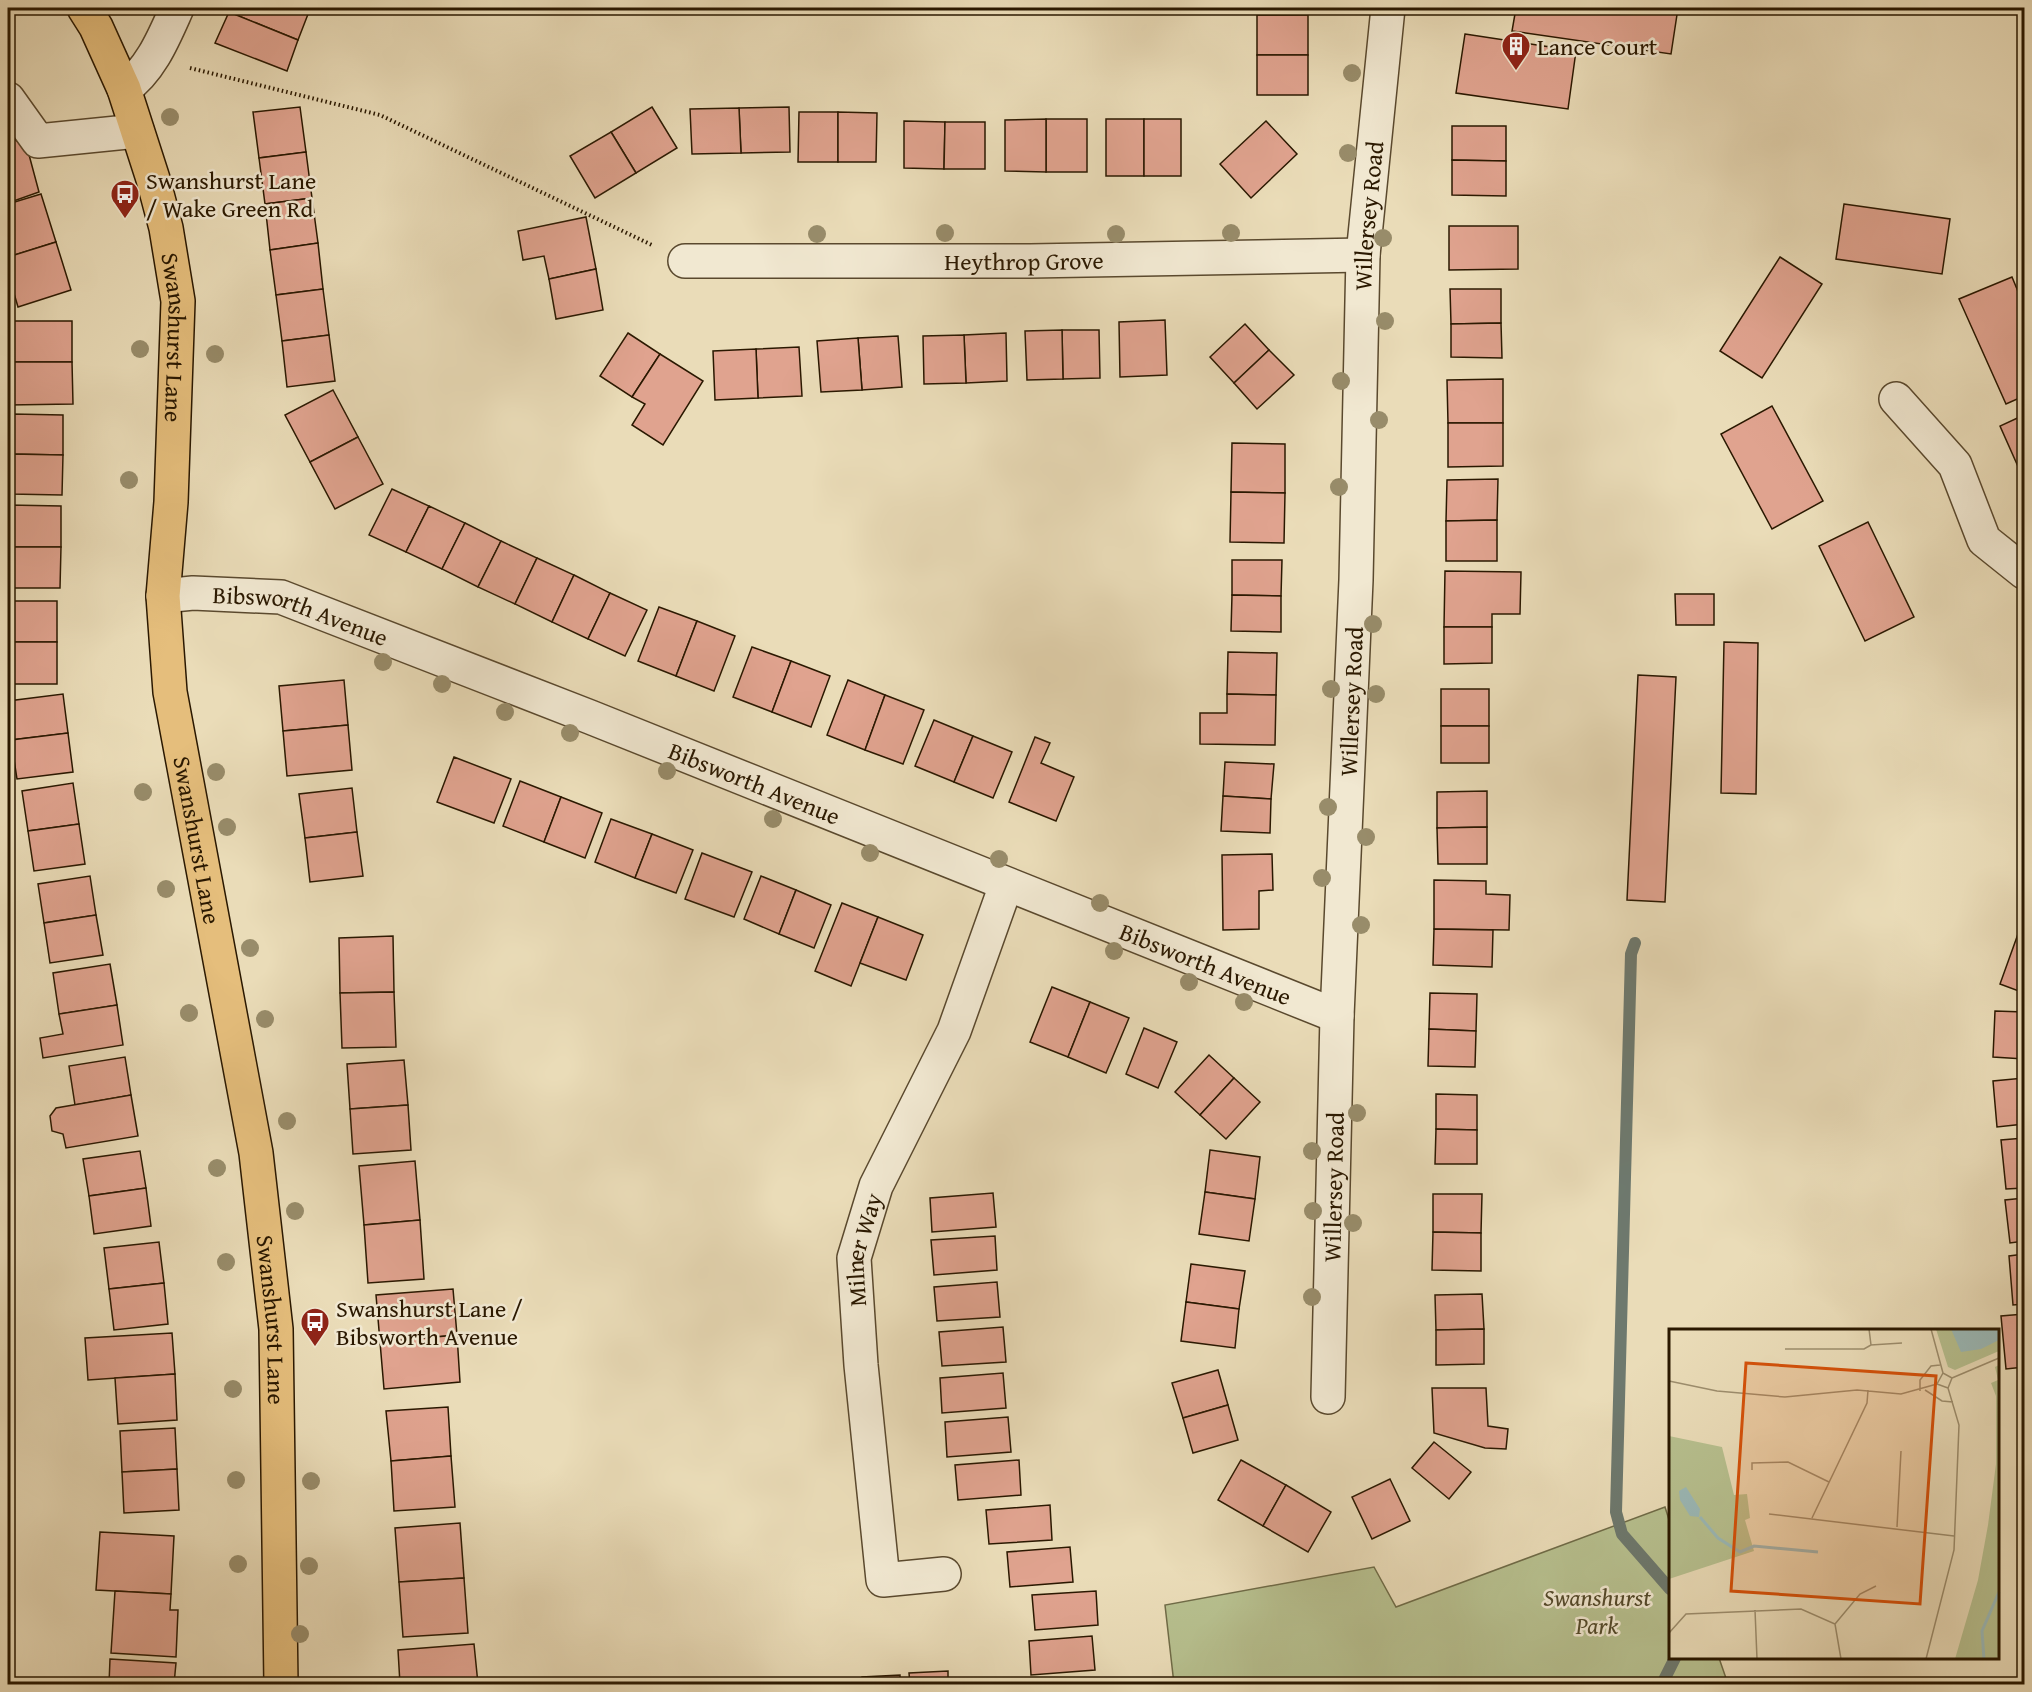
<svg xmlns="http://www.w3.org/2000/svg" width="2032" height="1692" viewBox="0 0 2032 1692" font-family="'Gentium Book Plus',serif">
  <rect width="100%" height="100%" fill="#eadcb8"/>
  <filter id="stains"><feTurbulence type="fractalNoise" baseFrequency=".00333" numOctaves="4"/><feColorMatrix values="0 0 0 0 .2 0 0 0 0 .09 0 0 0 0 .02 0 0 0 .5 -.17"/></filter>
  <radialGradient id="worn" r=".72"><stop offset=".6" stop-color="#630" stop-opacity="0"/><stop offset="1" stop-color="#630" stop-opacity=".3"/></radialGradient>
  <polygon fill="#b7c08f" stroke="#706c48" stroke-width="1.5" points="1665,1507 1670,1523 1670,1658 1719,1658 1728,1684 1174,1684 1165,1605 1374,1567 1396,1607"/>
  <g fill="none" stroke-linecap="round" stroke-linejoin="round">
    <g stroke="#6e796e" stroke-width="12">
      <polyline points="1635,943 1631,954 1616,1512 1622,1534 1670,1589"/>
      <polyline points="1662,1684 1675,1658"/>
    </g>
  </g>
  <g fill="#e0a38f" stroke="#2a1800" stroke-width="1.5">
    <polygon points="231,8 307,8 310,9 298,40 229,12"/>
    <polygon points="1516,8 1678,8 1671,54 1512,31"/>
    <polygon points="229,12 298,40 287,71 215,43"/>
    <rect x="1257" y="15" width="51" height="40"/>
    <polygon points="1465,34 1576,51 1568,109 1456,93"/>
    <rect x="1257" y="55" width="51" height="40"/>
    <polygon points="300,107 306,152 259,158 253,112"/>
    <polygon points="652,107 677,148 636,173 611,132"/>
    <polygon points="789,107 790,152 741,153 739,108"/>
    <polygon points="739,108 741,153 692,154 690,109"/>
    <polygon points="799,112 838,112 838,162 798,162"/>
    <polygon points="838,112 877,113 876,162 838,162"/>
    <rect x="1046" y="119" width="41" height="53"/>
    <polygon points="1046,119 1046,172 1005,171 1005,120"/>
    <rect x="1106" y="119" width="38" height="57"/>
    <rect x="1144" y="119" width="37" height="57"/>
    <polygon points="904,121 945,122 944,169 904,168"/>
    <polygon points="1266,121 1297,154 1251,198 1220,164"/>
    <polygon points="945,122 985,122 985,169 944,169"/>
    <polygon points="1452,126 1506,126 1506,161 1452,160"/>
    <polygon points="611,132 636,173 595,198 570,156"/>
    <polygon points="8,133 28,151 39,192 8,203"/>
    <polygon points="306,152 312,198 265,204 259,158"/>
    <polygon points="1452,160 1506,161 1506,196 1452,195"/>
    <polygon points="41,194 56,242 8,257 8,204"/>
    <polygon points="312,198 318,243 270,250 265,204"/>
    <polygon points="1844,204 1950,219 1942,274 1836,259"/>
    <polygon points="586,217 596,269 549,279 544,256 523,260 518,231"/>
    <polygon points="1449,226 1518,226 1518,269 1449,270"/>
    <polygon points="56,242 71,290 18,307 8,273 8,257"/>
    <polygon points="318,243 323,289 276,295 270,250"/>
    <polygon points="1780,257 1822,284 1762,378 1720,351"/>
    <polygon points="596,269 603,310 556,319 549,279"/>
    <polygon points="2012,277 2024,306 2024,396 2006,404 1959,299"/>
    <polygon points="323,289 329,335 282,341 276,295"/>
    <polygon points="1450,289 1501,289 1501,323 1451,324"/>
    <polygon points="1165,320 1167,375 1120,377 1119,322"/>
    <rect x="11" y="321" width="61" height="41"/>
    <polygon points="1501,323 1502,358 1451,357 1451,324"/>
    <polygon points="1245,324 1269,350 1234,383 1210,357"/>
    <polygon points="1062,330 1099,330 1100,378 1063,379"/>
    <polygon points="1062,330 1063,379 1027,380 1025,331"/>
    <polygon points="628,333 660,354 632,397 600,376"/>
    <polygon points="1006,333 1007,381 966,383 964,335"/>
    <polygon points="329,335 335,381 287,387 282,341"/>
    <polygon points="964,335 966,383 924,384 923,336"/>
    <polygon points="898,336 902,387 862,390 858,338"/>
    <polygon points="858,338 862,390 821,392 817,341"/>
    <polygon points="799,347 802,396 758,398 756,349"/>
    <polygon points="756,349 758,398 715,400 713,351"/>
    <polygon points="1269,350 1294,375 1257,409 1234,383"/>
    <polygon points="660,354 703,381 663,445 632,425 645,404 632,397"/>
    <polygon points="11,362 72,362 73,404 8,405 8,377 11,377"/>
    <polygon points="1503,379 1503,423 1448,423 1447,380"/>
    <polygon points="333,390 358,437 310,462 285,415"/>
    <polygon points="1772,406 1823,501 1772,529 1721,434"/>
    <polygon points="12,414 63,415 63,455 11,454"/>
    <polygon points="2024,415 2024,480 2000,426"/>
    <polygon points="1448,423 1503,423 1503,466 1448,467"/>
    <polygon points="358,437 383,484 335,509 310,462"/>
    <polygon points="1232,443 1285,444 1285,493 1231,492"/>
    <polygon points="11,454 63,455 62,495 10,494"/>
    <polygon points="1498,479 1497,520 1446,521 1447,480"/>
    <polygon points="392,489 429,506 406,552 369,535"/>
    <polygon points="1231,492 1285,493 1284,543 1230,542"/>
    <polygon points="8,505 61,506 61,547 8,547"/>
    <polygon points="429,506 465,523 442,569 406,552"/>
    <polygon points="1497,520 1497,561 1446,561 1446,521"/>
    <polygon points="1868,522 1914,617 1865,641 1819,546"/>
    <polygon points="465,523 501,541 478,587 442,569"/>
    <polygon points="501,541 537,558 515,604 478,587"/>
    <polygon points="8,547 61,547 60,588 8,588"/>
    <polygon points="537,558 574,575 552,622 515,604"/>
    <polygon points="1232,560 1282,560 1281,596 1232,595"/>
    <polygon points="1445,571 1521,572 1520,614 1492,614 1492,627 1444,627"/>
    <polygon points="574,575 610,593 588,639 552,622"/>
    <polygon points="610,593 647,610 625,656 588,639"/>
    <polygon points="1675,594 1714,594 1714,625 1676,625"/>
    <polygon points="1232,595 1281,596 1281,632 1231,631"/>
    <rect x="8" y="601" width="49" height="41"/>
    <polygon points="659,607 697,621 676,676 638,661"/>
    <polygon points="697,621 735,636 714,691 676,676"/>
    <polygon points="1444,627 1492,627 1492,663 1444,664"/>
    <rect x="8" y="642" width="49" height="42"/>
    <polygon points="1724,642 1758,643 1756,794 1721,793"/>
    <polygon points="752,647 791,661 772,712 733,697"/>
    <polygon points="1228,652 1277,653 1276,695 1227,694"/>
    <polygon points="791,661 830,676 811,727 772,712"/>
    <polygon points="1638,675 1676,677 1665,902 1627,900"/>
    <polygon points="344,680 348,725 283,731 279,686"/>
    <polygon points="848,680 885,695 865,750 827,735"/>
    <rect x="1441" y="689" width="48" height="37"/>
    <polygon points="63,694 68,733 11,740 8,701"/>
    <polygon points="1227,694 1276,695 1275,745 1200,744 1200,713 1227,713"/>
    <polygon points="885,695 924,710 903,764 865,750"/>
    <polygon points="934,720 973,736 954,782 915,766"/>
    <polygon points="348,725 352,770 287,776 283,731"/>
    <rect x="1441" y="726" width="48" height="37"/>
    <polygon points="68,733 73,772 17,779 11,740"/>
    <polygon points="973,736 1012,752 993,798 954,782"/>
    <polygon points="1035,737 1050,743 1041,763 1074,777 1056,821 1009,802"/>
    <polygon points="454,757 511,779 494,823 437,802"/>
    <polygon points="1225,762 1274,764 1271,799 1223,796"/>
    <polygon points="520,781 561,797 544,842 503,826"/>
    <polygon points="73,783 79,824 28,831 22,791"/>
    <polygon points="352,788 357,832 305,838 299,794"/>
    <polygon points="1487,791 1487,827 1437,828 1437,792"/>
    <polygon points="1223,796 1271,799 1270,833 1221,831"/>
    <polygon points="561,797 602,813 585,858 544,842"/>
    <polygon points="611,819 652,834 635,878 595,862"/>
    <polygon points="79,824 85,864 34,871 28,831"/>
    <polygon points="1487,827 1487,864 1438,864 1437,828"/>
    <polygon points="357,832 363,876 310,882 305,838"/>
    <polygon points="652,834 693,850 676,893 635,878"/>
    <polygon points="702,853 752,872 734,917 685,899"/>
    <polygon points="1272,854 1273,890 1259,891 1259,929 1223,930 1222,855"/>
    <polygon points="90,876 96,915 44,923 38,884"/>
    <polygon points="761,876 796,890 779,934 744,919"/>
    <polygon points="1434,880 1486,881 1486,894 1510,895 1509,930 1434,929"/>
    <polygon points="796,890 831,905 814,948 779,934"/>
    <polygon points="842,903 878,917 851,986 815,971"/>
    <polygon points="96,915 103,955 50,963 44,923"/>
    <polygon points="878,917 923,935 906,980 860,963"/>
    <polygon points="1434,929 1493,930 1492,967 1433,965"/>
    <polygon points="2018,934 2024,936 2024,993 2000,984"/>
    <polygon points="393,936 394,992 340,993 339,938"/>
    <polygon points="110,964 117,1005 59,1014 53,973"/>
    <polygon points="1052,987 1090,1002 1068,1057 1030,1042"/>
    <polygon points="394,992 396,1047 342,1048 340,993"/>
    <polygon points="1430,993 1477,994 1476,1031 1429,1029"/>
    <polygon points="1090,1002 1129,1018 1106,1073 1068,1057"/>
    <polygon points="117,1005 123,1045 43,1058 40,1038 63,1034 59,1014"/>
    <polygon points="1995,1011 2024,1012 2024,1059 1993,1057"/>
    <polygon points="1144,1028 1177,1042 1158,1088 1126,1074"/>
    <polygon points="1429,1029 1476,1031 1475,1067 1428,1066"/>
    <polygon points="1209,1055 1234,1078 1200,1115 1175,1092"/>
    <polygon points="125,1057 131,1095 75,1105 69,1066"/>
    <polygon points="404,1060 408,1105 350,1109 347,1064"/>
    <polygon points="1234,1078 1260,1102 1226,1139 1200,1115"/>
    <polygon points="2024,1078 2024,1124 1997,1127 1993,1081"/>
    <polygon points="1436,1094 1477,1095 1477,1130 1436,1129"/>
    <polygon points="131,1095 138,1136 66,1148 63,1134 52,1131 50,1116 56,1108"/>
    <polygon points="408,1105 411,1150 353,1154 350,1109"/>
    <polygon points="1436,1129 1477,1130 1477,1164 1435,1164"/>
    <polygon points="2024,1138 2024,1188 2006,1189 2001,1140"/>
    <polygon points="1210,1150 1260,1157 1255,1199 1205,1192"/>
    <polygon points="140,1151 146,1188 89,1196 83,1159"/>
    <polygon points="415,1161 420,1220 364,1225 359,1166"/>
    <polygon points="146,1188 151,1226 94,1234 89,1196"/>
    <polygon points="1205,1192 1255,1199 1249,1241 1199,1234"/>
    <polygon points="993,1193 996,1227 932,1232 930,1198"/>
    <polygon points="1433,1194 1482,1194 1481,1233 1433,1232"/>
    <polygon points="2024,1198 2024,1241 2010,1243 2005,1200"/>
    <polygon points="420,1220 424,1279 368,1283 364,1225"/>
    <polygon points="1433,1232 1481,1233 1481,1271 1432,1270"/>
    <polygon points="995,1236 997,1270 934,1275 931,1240"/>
    <polygon points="159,1242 164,1283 109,1289 104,1248"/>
    <polygon points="2024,1254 2024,1304 2013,1305 2009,1256"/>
    <polygon points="1191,1264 1245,1271 1239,1309 1186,1302"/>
    <polygon points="997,1282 1000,1317 937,1321 934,1287"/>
    <polygon points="164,1283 168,1324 114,1330 109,1289"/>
    <polygon points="453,1289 457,1335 380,1342 376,1295"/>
    <polygon points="1482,1294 1484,1329 1436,1330 1435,1295"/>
    <polygon points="1186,1302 1239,1309 1235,1348 1181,1341"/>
    <polygon points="2024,1314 2024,1367 2006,1369 2001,1316"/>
    <polygon points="1003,1327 1006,1362 942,1366 939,1332"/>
    <polygon points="1484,1329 1484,1364 1436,1365 1436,1330"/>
    <polygon points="172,1333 175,1374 88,1380 85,1338"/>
    <polygon points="457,1335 460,1382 384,1389 380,1342"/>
    <polygon points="1218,1370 1228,1405 1183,1418 1172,1383"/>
    <polygon points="1003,1373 1006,1408 942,1413 940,1378"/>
    <polygon points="175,1374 177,1420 118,1424 115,1378"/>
    <polygon points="1432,1388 1486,1388 1488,1426 1508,1429 1506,1449 1485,1448 1434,1433"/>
    <polygon points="1228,1405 1238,1440 1193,1453 1183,1418"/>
    <polygon points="448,1407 451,1456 391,1461 386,1411"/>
    <polygon points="1008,1417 1011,1452 947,1457 945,1422"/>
    <polygon points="175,1428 177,1469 122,1472 120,1431"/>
    <polygon points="1434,1442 1471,1472 1449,1499 1412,1468"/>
    <polygon points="451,1456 455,1507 394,1511 391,1461"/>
    <polygon points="1019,1460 1021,1495 958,1500 955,1465"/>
    <polygon points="1241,1460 1286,1485 1263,1526 1218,1500"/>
    <polygon points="177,1469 179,1510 124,1513 122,1472"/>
    <polygon points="1390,1479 1410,1521 1372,1539 1352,1497"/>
    <polygon points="1286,1485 1331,1512 1308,1552 1263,1526"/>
    <polygon points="1050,1505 1052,1540 989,1544 986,1510"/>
    <polygon points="460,1523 464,1578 399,1582 395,1528"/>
    <polygon points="100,1532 174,1536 171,1594 96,1590"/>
    <polygon points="1070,1547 1073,1582 1010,1587 1007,1552"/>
    <polygon points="464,1578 468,1633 403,1637 399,1582"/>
    <polygon points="115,1591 171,1594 170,1610 178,1610 176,1657 111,1653"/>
    <polygon points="1096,1591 1098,1625 1035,1630 1032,1595"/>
    <polygon points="1092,1636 1095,1670 1031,1675 1029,1641"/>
    <polygon points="474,1644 478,1684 400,1684 398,1650"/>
    <polygon points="110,1659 176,1663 174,1684 109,1684"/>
    <polygon points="948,1671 948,1684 910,1684 909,1673"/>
    <polygon points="900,1675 900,1684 862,1684 862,1677"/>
  </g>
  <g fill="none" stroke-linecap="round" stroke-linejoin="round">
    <g stroke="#5a492e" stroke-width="36">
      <g id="minor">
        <path d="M124 89C151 70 164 37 177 8"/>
        <polyline points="8,99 38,141 137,131"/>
        <path id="s1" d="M685 261H1030L1363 255"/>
        <polyline points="1896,399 1955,465 1984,540 2024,572"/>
        <path id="s2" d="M163 596 193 593 281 597 590 717 1337 1016"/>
        <path id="s3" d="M1328 1397 1337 1016 1356 580 1363 255 1388 8"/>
        <path id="s4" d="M944 1574 883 1580 861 1365 854 1258 876 1186 954 1031 1006 885"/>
      </g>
    </g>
    <g stroke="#2a1800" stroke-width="36">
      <g id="major">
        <path id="s5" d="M84 8 96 27 124 89 153 179 166 228 178 301 171 502 163 596 170 692 256 1153 276 1329 281 1684"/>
      </g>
    </g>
    <polyline stroke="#2a1800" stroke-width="4" stroke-dasharray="1.5 3" stroke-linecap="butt" points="190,68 380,115 654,246"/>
    <use href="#minor" stroke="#f1e8d1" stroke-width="33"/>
    <use href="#major" stroke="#e5be7c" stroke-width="33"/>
  </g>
  <g fill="#988c6a">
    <circle cx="1352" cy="73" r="9"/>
    <circle cx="170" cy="117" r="9"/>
    <circle cx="1348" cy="153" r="9"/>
    <circle cx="945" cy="233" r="9"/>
    <circle cx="1231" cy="233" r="9"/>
    <circle cx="817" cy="234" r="9"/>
    <circle cx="1116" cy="234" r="9"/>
    <circle cx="1383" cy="238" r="9"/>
    <circle cx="1385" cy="321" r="9"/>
    <circle cx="140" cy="349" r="9"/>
    <circle cx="215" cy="354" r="9"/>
    <circle cx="1341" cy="381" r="9"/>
    <circle cx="1379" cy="420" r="9"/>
    <circle cx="129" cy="480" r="9"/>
    <circle cx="1339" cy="487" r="9"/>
    <circle cx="1373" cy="624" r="9"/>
    <circle cx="383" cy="662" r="9"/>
    <circle cx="442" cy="684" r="9"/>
    <circle cx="1331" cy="689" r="9"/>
    <circle cx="1376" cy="694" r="9"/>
    <circle cx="505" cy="712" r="9"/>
    <circle cx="570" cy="733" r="9"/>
    <circle cx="667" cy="771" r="9"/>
    <circle cx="216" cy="772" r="9"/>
    <circle cx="143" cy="792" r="9"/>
    <circle cx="1328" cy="807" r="9"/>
    <circle cx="773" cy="819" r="9"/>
    <circle cx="227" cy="827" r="9"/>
    <circle cx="1366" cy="837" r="9"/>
    <circle cx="870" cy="853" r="9"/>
    <circle cx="999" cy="859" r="9"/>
    <circle cx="1322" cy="878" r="9"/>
    <circle cx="166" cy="889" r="9"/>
    <circle cx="1100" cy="903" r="9"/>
    <circle cx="1361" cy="925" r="9"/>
    <circle cx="250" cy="948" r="9"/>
    <circle cx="1114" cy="951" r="9"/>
    <circle cx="1189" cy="982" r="9"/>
    <circle cx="1244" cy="1002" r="9"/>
    <circle cx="189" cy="1013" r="9"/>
    <circle cx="265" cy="1019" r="9"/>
    <circle cx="1357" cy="1113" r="9"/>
    <circle cx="287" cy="1121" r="9"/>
    <circle cx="1312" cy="1151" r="9"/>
    <circle cx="217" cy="1168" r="9"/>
    <circle cx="295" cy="1211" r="9"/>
    <circle cx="1313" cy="1211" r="9"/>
    <circle cx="1353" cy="1223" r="9"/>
    <circle cx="226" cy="1262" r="9"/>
    <circle cx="1312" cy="1297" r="9"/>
    <circle cx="233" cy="1389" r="9"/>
    <circle cx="236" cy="1480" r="9"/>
    <circle cx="311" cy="1481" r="9"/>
    <circle cx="238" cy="1564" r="9"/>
    <circle cx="309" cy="1566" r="9"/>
    <circle cx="300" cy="1634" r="9"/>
  </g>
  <defs>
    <g id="building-pin" transform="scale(1.5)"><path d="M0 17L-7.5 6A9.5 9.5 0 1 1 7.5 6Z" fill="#8f2418" stroke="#f1e8d1"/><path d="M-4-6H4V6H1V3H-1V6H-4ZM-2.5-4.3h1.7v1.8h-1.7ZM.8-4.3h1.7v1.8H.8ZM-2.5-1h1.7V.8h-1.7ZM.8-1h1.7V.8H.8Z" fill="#fff"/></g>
    <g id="bus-pin" transform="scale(1.5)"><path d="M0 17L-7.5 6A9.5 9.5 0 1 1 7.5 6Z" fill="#8f2418" stroke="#f1e8d1"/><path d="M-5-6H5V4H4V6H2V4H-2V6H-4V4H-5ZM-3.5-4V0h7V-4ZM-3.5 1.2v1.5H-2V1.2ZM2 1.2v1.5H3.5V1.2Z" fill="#fff"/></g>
  </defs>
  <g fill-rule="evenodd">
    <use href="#building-pin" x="1516" y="46"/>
    <use href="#bus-pin" x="125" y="194"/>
    <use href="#bus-pin" x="315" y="1322"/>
  </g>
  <g text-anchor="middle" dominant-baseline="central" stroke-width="5" stroke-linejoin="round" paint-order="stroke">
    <g font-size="24" fill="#2a1800" stroke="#f1e8d1" text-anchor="start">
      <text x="1537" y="46">Lance Court</text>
      <text x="146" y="180">Swanshurst Lane<tspan x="146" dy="28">/ Wake Green Rd</tspan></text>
      <text x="336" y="1308">Swanshurst Lane /<tspan x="336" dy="28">Bibsworth Avenue</tspan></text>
    </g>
    <g font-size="24" fill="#2a1800" stroke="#f1e8d1">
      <text stroke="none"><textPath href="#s3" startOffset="1182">Willersey Road</textPath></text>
      <text stroke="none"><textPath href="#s1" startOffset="339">Heythrop Grove</textPath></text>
      <text stroke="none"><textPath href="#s5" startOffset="346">Swanshurst Lane</textPath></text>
      <text stroke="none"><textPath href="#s2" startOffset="141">Bibsworth Avenue</textPath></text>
      <text stroke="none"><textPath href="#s3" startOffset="696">Willersey Road</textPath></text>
      <text stroke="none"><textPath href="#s2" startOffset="627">Bibsworth Avenue</textPath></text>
      <text stroke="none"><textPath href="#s5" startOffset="852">Swanshurst Lane</textPath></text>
      <text stroke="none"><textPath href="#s2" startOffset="1113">Bibsworth Avenue</textPath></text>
      <text stroke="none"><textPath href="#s3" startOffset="210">Willersey Road</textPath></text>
      <text stroke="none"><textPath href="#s4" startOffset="394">Milner Way</textPath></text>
      <text stroke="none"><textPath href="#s5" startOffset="1338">Swanshurst Lane</textPath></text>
    </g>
    <g font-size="24" font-style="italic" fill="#544a2b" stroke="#f1e8d1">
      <text x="1597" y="1597">Swanshurst<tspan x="1597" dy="28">Park</tspan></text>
    </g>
  </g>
  <g transform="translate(1669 1329)">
    <rect width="330" height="330" fill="#eadcb8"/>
    <path d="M267 0H330V22L286 41 279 38ZM330 36V322L328 330H286L309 251 319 196 327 135V67L322 54 329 51 326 38ZM0 107 53 118 65 166 78 165 81 189 76 191 85 222 0 250Z" fill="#b7c08f"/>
    <path d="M282 0H329L330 11 312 20 292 23ZM17 158 31 180 30 188 21 187 11 171 10 162Z" fill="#9bb9b7"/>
    <path fill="none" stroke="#9bb9b7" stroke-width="3" d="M31 188 49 209 71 223 85 217 149 223M315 330 313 302 330 263"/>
    <path fill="none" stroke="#9d8e6e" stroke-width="1.5" d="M200 0 202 16 233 14M262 0 274 44M116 20H195L202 16M283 49 330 29M0 52 48 62 116 68 188 61 232 65 268 55M268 55 274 44 283 49M268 55 279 59 283 49M256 61 273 72 284 73M251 62V51L262 37 271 36M83 141V134L119 133 160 153M100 185 285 207M143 189 198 74 199 61M228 198 232 122M86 281 88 330M166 295 191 265 207 257M0 304 17 285 132 280 166 295 172 330M257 330 285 221 290 96 279 59"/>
    <path fill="#d5520b" fill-opacity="0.15" stroke="#d5520b" stroke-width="3" d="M77 34 267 47 251 275 62 262Z"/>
    <rect width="330" height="330" fill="none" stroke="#2a1800" stroke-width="3"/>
  </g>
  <rect width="2032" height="1692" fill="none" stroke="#eadcb8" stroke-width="30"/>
  <rect x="9" y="9" width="2014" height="1674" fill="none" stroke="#2a1800" stroke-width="3"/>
  <rect x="15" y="15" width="2002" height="1662" fill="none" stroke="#2a1800" stroke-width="1.5"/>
  <rect width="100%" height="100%" filter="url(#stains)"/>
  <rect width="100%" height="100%" fill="url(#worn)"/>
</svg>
